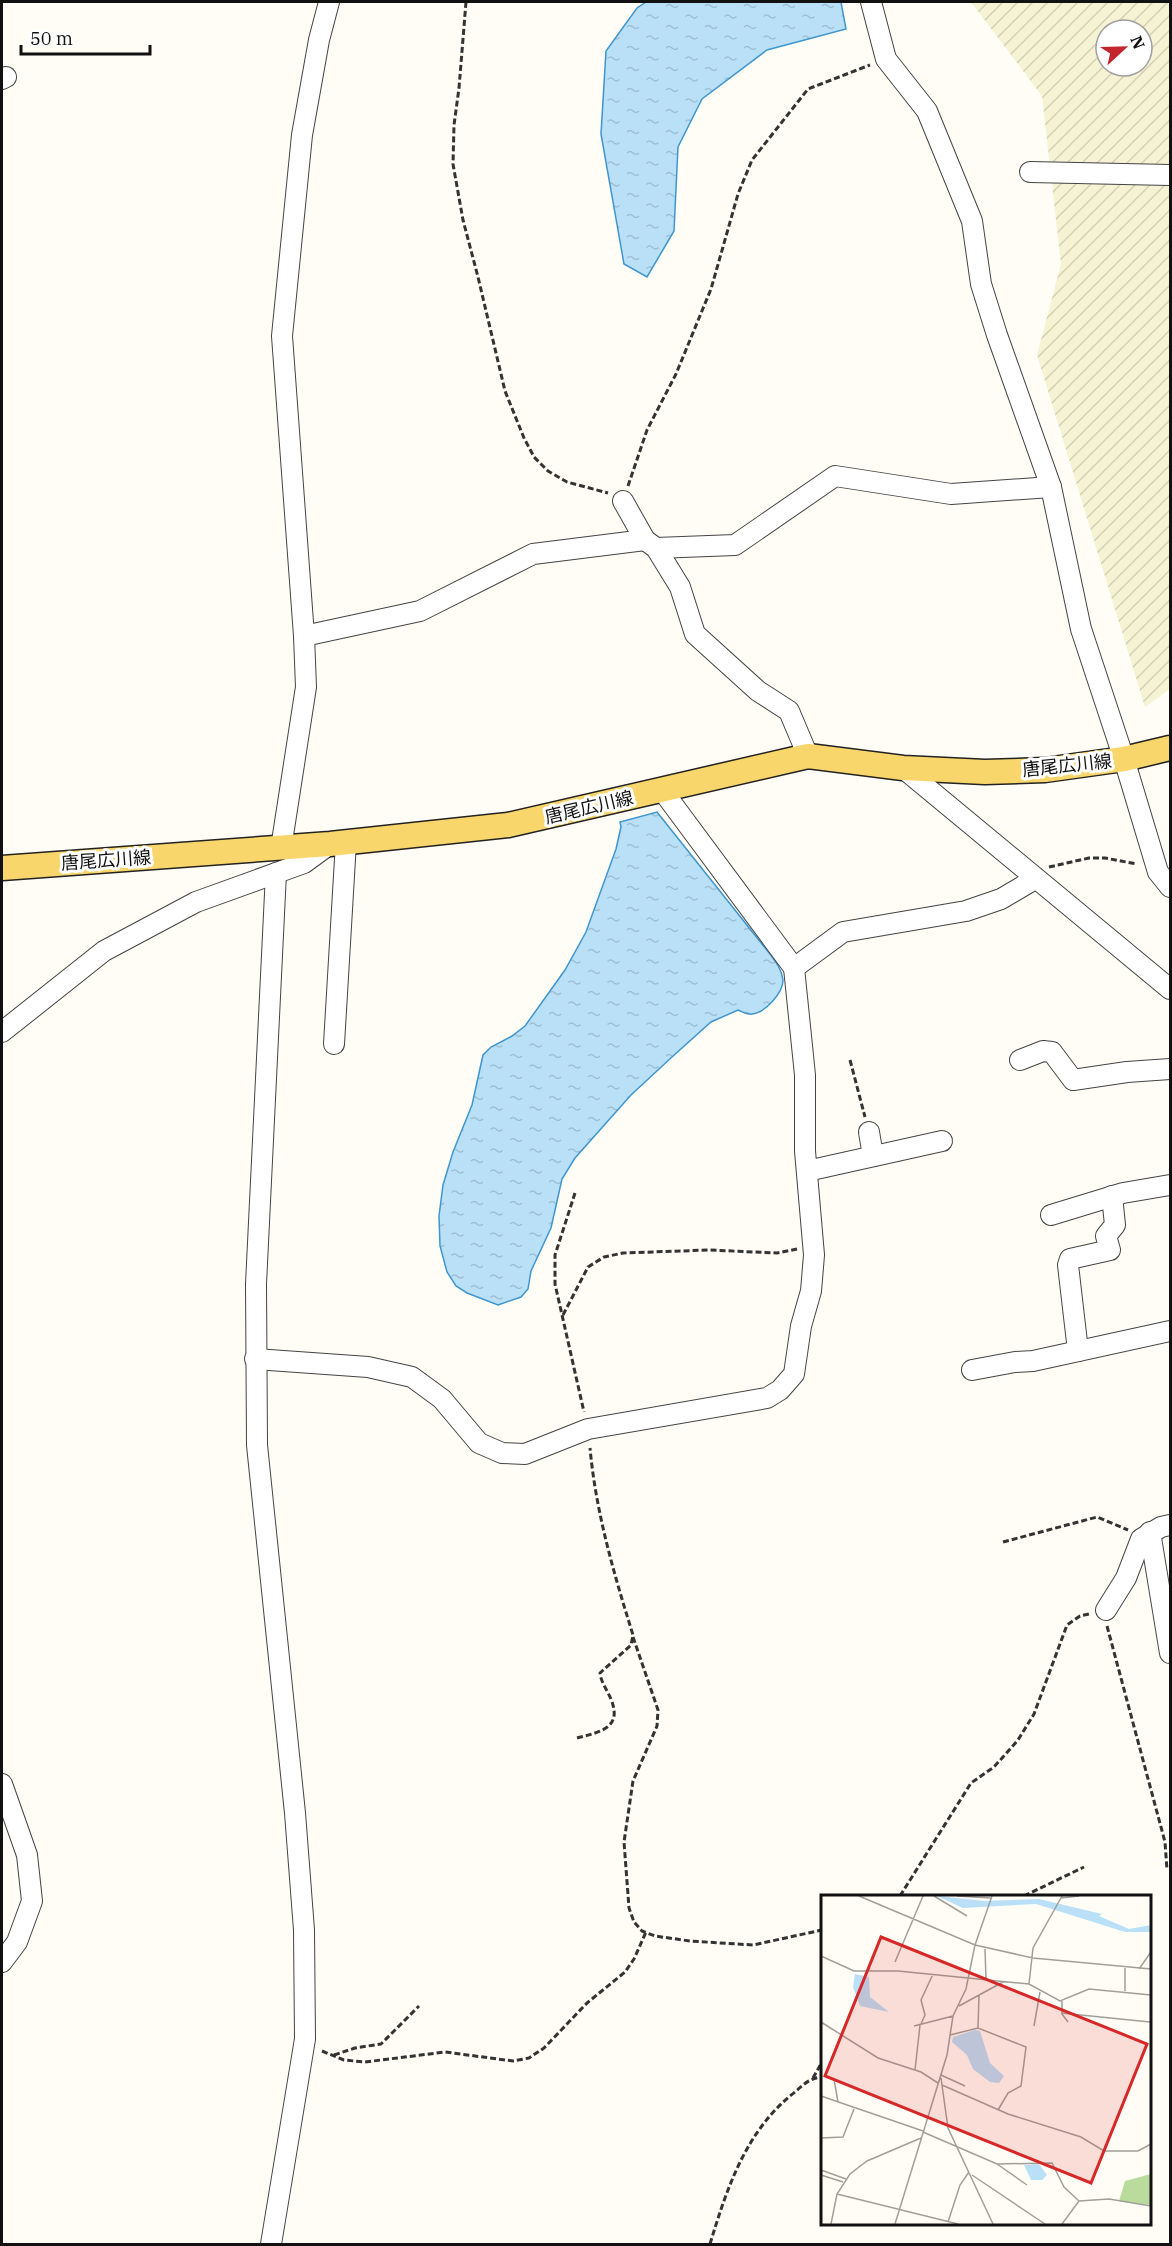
<svg xmlns="http://www.w3.org/2000/svg" width="1172" height="2246" viewBox="0 0 1172 2246" font-family="'IBM Plex Serif','Noto Sans JP',serif">
  <defs>
    <pattern id="farmland-furrows" width="10" height="10" patternUnits="userSpaceOnUse" patternTransform="scale(1.5)"><rect width="10" height="10" fill="#f6f3d4"/><path d="M-1 1l2-2M0 10L10 0M9 11l2-2" fill="none" stroke="#d2cfb5"/></pattern>
    <pattern id="water-ripples" width="26" height="14" patternUnits="userSpaceOnUse" patternTransform="scale(1.5)"><rect width="26" height="14" fill="#b9e0f7"/><path d="M2 4q2-2 4 0t4 0M15 11q2-2 4 0t4 0" fill="none" stroke="#9ebfd3"/></pattern>
  </defs>
  <rect width="100%" height="100%" fill="#fffdf5"/>
  <path fill="url(#farmland-furrows)" fill-rule="evenodd" d="M971 2H1170V689L1145 707 1037 355 1061 264 1042 96ZM1106 30H1142V66H1106Z"/>
  <g fill="url(#water-ripples)" stroke="#3f96cf" stroke-width="1.5">
    <polygon points="646,2 841,2 846,29 767,50 702,99 678,147 674,231 647,277 624,264 601,134 606,51 637,8"/>
    <path d="M657 812 770 954C776 962 782 970 783 980 783 993 765 1013 752 1014 747 1015 743 1012 738 1010L711 1022 672 1057 631 1095 575 1158 562 1179 551 1228 531 1271 528 1289 521 1297 498 1305 467 1293 456 1286 447 1272 440 1246 439 1216 443 1185 453 1152 472 1105 483 1055 491 1047 512 1036 525 1026 565 970 586 932 616 849 621 827 620 822Z"/>
  </g>
  <g fill="none" stroke-linecap="round" stroke-linejoin="round">
    <g stroke="#444" stroke-width="22">
      <g id="minor">
        <polyline points="871,2 886,59 927,111 972,221 981,284 997,335 1051,487 1081,629 1124,759 1158,872 1170,887"/>
        <polyline points="2,79 6,77"/>
        <polyline points="1030,172 1170,175"/>
        <polyline points="623,501 645,540 656,548 680,587 695,634 758,691 789,711 808,756"/>
        <polyline points="656,548 735,545 835,476 951,494 1051,487"/>
        <polyline points="304,636 420,611 533,554 645,540"/>
        <polyline points="903,768 1170,989"/>
        <polyline points="281,848 306,687 304,636 282,336 302,135 319,40 329,2"/>
        <polyline points="794,968 843,932 966,911 1001,899 1035,879"/>
        <polyline points="2,1032 104,951 196,902 304,863 330,844"/>
        <polyline points="334,1044 346,842"/>
        <polyline points="1020,1060 1043,1051 1052,1052 1073,1080 1127,1072 1170,1069"/>
        <polyline points="869,1132 873,1156"/>
        <polyline points="807,1171 942,1141"/>
        <polyline points="1051,1215 1123,1193 1170,1185"/>
        <polyline points="1078,1351 1068,1265 1070,1259 1110,1250 1106,1236 1115,1225 1112,1196"/>
        <polyline points="255,1359 368,1367 412,1377 442,1399 479,1443 502,1453 525,1454 588,1429 767,1398 780,1390 794,1374 801,1326 811,1291 814,1255 805,1151 805,1075 794,968 662,790"/>
        <polyline points="972,1370 1015,1362 1033,1361 1170,1331"/>
        <polyline points="1150,1532 1170,1653"/>
        <polyline points="1106,1610 1126,1578 1141,1539 1161,1527 1170,1525"/>
        <polyline points="2,1784 27,1855 32,1901 17,1942 2,1962"/>
        <polyline points="271,2244 305,2039 304,1930 295,1813 257,1445 256,1284 276,873"/>
      </g>
    </g>
    <g stroke="#222" stroke-width="27">
      <polyline id="major" points="2,868 330,844 508,825 808,756 903,768 985,772 1045,770 1124,759 1170,748"/>
    </g>
    <g stroke="#333" stroke-width="3" stroke-dasharray="6 3" stroke-linecap="butt">
      <polyline points="466,2 459,88 454,125 453,164 463,220 478,277 505,391 524,438 534,457 548,471 567,482 608,493"/>
      <polyline points="628,486 647,430 676,374 711,289 738,194 752,160 808,89 870,65"/>
      <polyline points="1049,867 1089,858 1105,858 1137,864"/>
      <polyline points="850,1060 865,1117"/>
      <polyline points="575,1193 555,1255 555,1284 584,1412"/>
      <polyline points="563,1315 588,1267 604,1257 623,1253 709,1250 777,1253 797,1249"/>
      <polyline points="1003,1542 1097,1517 1128,1530"/>
      <polyline points="1107,1626 1165,1842 1167,1870"/>
      <polyline points="633,1637 658,1710 657,1726 633,1781 624,1842 629,1908 634,1922 642,1931 655,1936 690,1941 753,1945 822,1930"/>
      <path d="M577 1738C599 1732 623 1729 611 1699 607 1690 601 1682 600 1673L631 1645 633 1635C614 1574 596 1513 590 1448"/>
      <polyline points="900,1896 971,1783 994,1767 1018,1740 1034,1714 1067,1625 1080,1616 1089,1614"/>
      <polyline points="1024,1896 1084,1867"/>
      <polyline points="322,2051 344,2060 365,2062 445,2052 513,2061 529,2058 544,2048 587,2003 625,1972 634,1959 646,1932"/>
      <polyline points="334,2055 355,2048 381,2044 419,2006"/>
      <polyline points="813,2078 822,2062"/>
      <path d="M710 2244C727 2188 746 2130 795 2092 804 2084 810 2078 822 2077"/>
    </g>
    <use href="#minor" stroke="#fff" stroke-width="20"/>
    <use href="#major" stroke="#f9d66b" stroke-width="24"/>
  </g>
  <g text-anchor="middle" dominant-baseline="central" stroke-width="6" stroke-linejoin="round" paint-order="stroke">
    <g font-size="18" fill="#111" stroke="#fff">
      <text transform="translate(1067 765) rotate(-6)">唐尾広川線</text>
      <text transform="translate(589 807) rotate(-13)">唐尾広川線</text>
      <text transform="translate(106 860) rotate(-4)">唐尾広川線</text>
    </g>
  </g>
  <g transform="translate(821 1895)">
    <rect width="330" height="330" fill="#fffdf5"/>
    <path d="M330 279V310L298 306 304 286Z" fill="#b9dc9c"/>
    <path d="M116 1 164 6 218 4 281 19 278 21 308 34 330 30V37H304L215 9 142 13ZM34 79 48 82 49 102 68 117 39 111 32 92ZM154 135 159 136 169 168 183 181 178 188 169 187 152 174 146 160 131 147 132 142ZM218 269 226 280 221 285H210L203 270Z" fill="#b9e0f7"/>
    <path fill="none" stroke="#a09f9a" stroke-width="1.5" d="M38 1 154 50 212 63M113 1 146 21M136 1 170 3M240 3 258 1M164 54 165 84M0 61 33 76H77L208 89 239 106 268 94 330 100M212 63 330 74M74 67 102 1M318 74 330 57M208 89 212 53 241 1M304 96V73M241 106V119L247 127M138 111 182 87M330 115V143M240 118 329 127M0 127 57 163 100 177 117 188M100 129 104 120 100 105 112 79M93 131 132 121M213 131 219 97M157 133 158 100M129 140 157 133 205 152 200 191 187 198 177 215M94 175 99 130M120 180 144 191M120 183 127 233 172 329M13 184 17 207M121 190 187 219 260 242 283 256H317L330 249M0 201 102 236M102 237 176 269 231 268 243 292 258 306M0 243 22 242 33 214M176 269 206 290M0 275 25 284M0 280 22 287M151 280 224 329M16 299 137 329M127 327 139 290 148 277M10 329 16 299 29 279 46 266 100 243M74 329 126 160 132 121 145 94 154 50 171 1M241 329 258 306 288 304 330 311"/>
    <path fill="#d62828" fill-opacity="0.15" stroke="#d62828" stroke-width="3" d="M60 42 326 149 270 288 4 181Z"/>
    <rect width="330" height="330" fill="none" stroke="#111" stroke-width="3"/>
  </g>
  <rect width="1172" height="2246" fill="none" stroke="#111111" stroke-width="6"/>
  <g transform="translate(1124 48) rotate(68)"><circle r="28" fill="#ffffff" stroke="#a0a0a0" stroke-width="1.5"/>
  <path d="M0-4.5L10 22L0 15L-10 22Z" fill="#c4262e"/>
  <text y="-9" font-size="16" font-weight="bold" text-anchor="middle" fill="#111111">N</text>
  </g>
  <path d="M21 45v9h129v-9" fill="none" stroke="#111111" stroke-width="3"/>
  <text x="30" y="45" font-size="18" fill="#111111" stroke="#ffffff" stroke-width="4.5" paint-order="stroke">50 m</text>
</svg>
